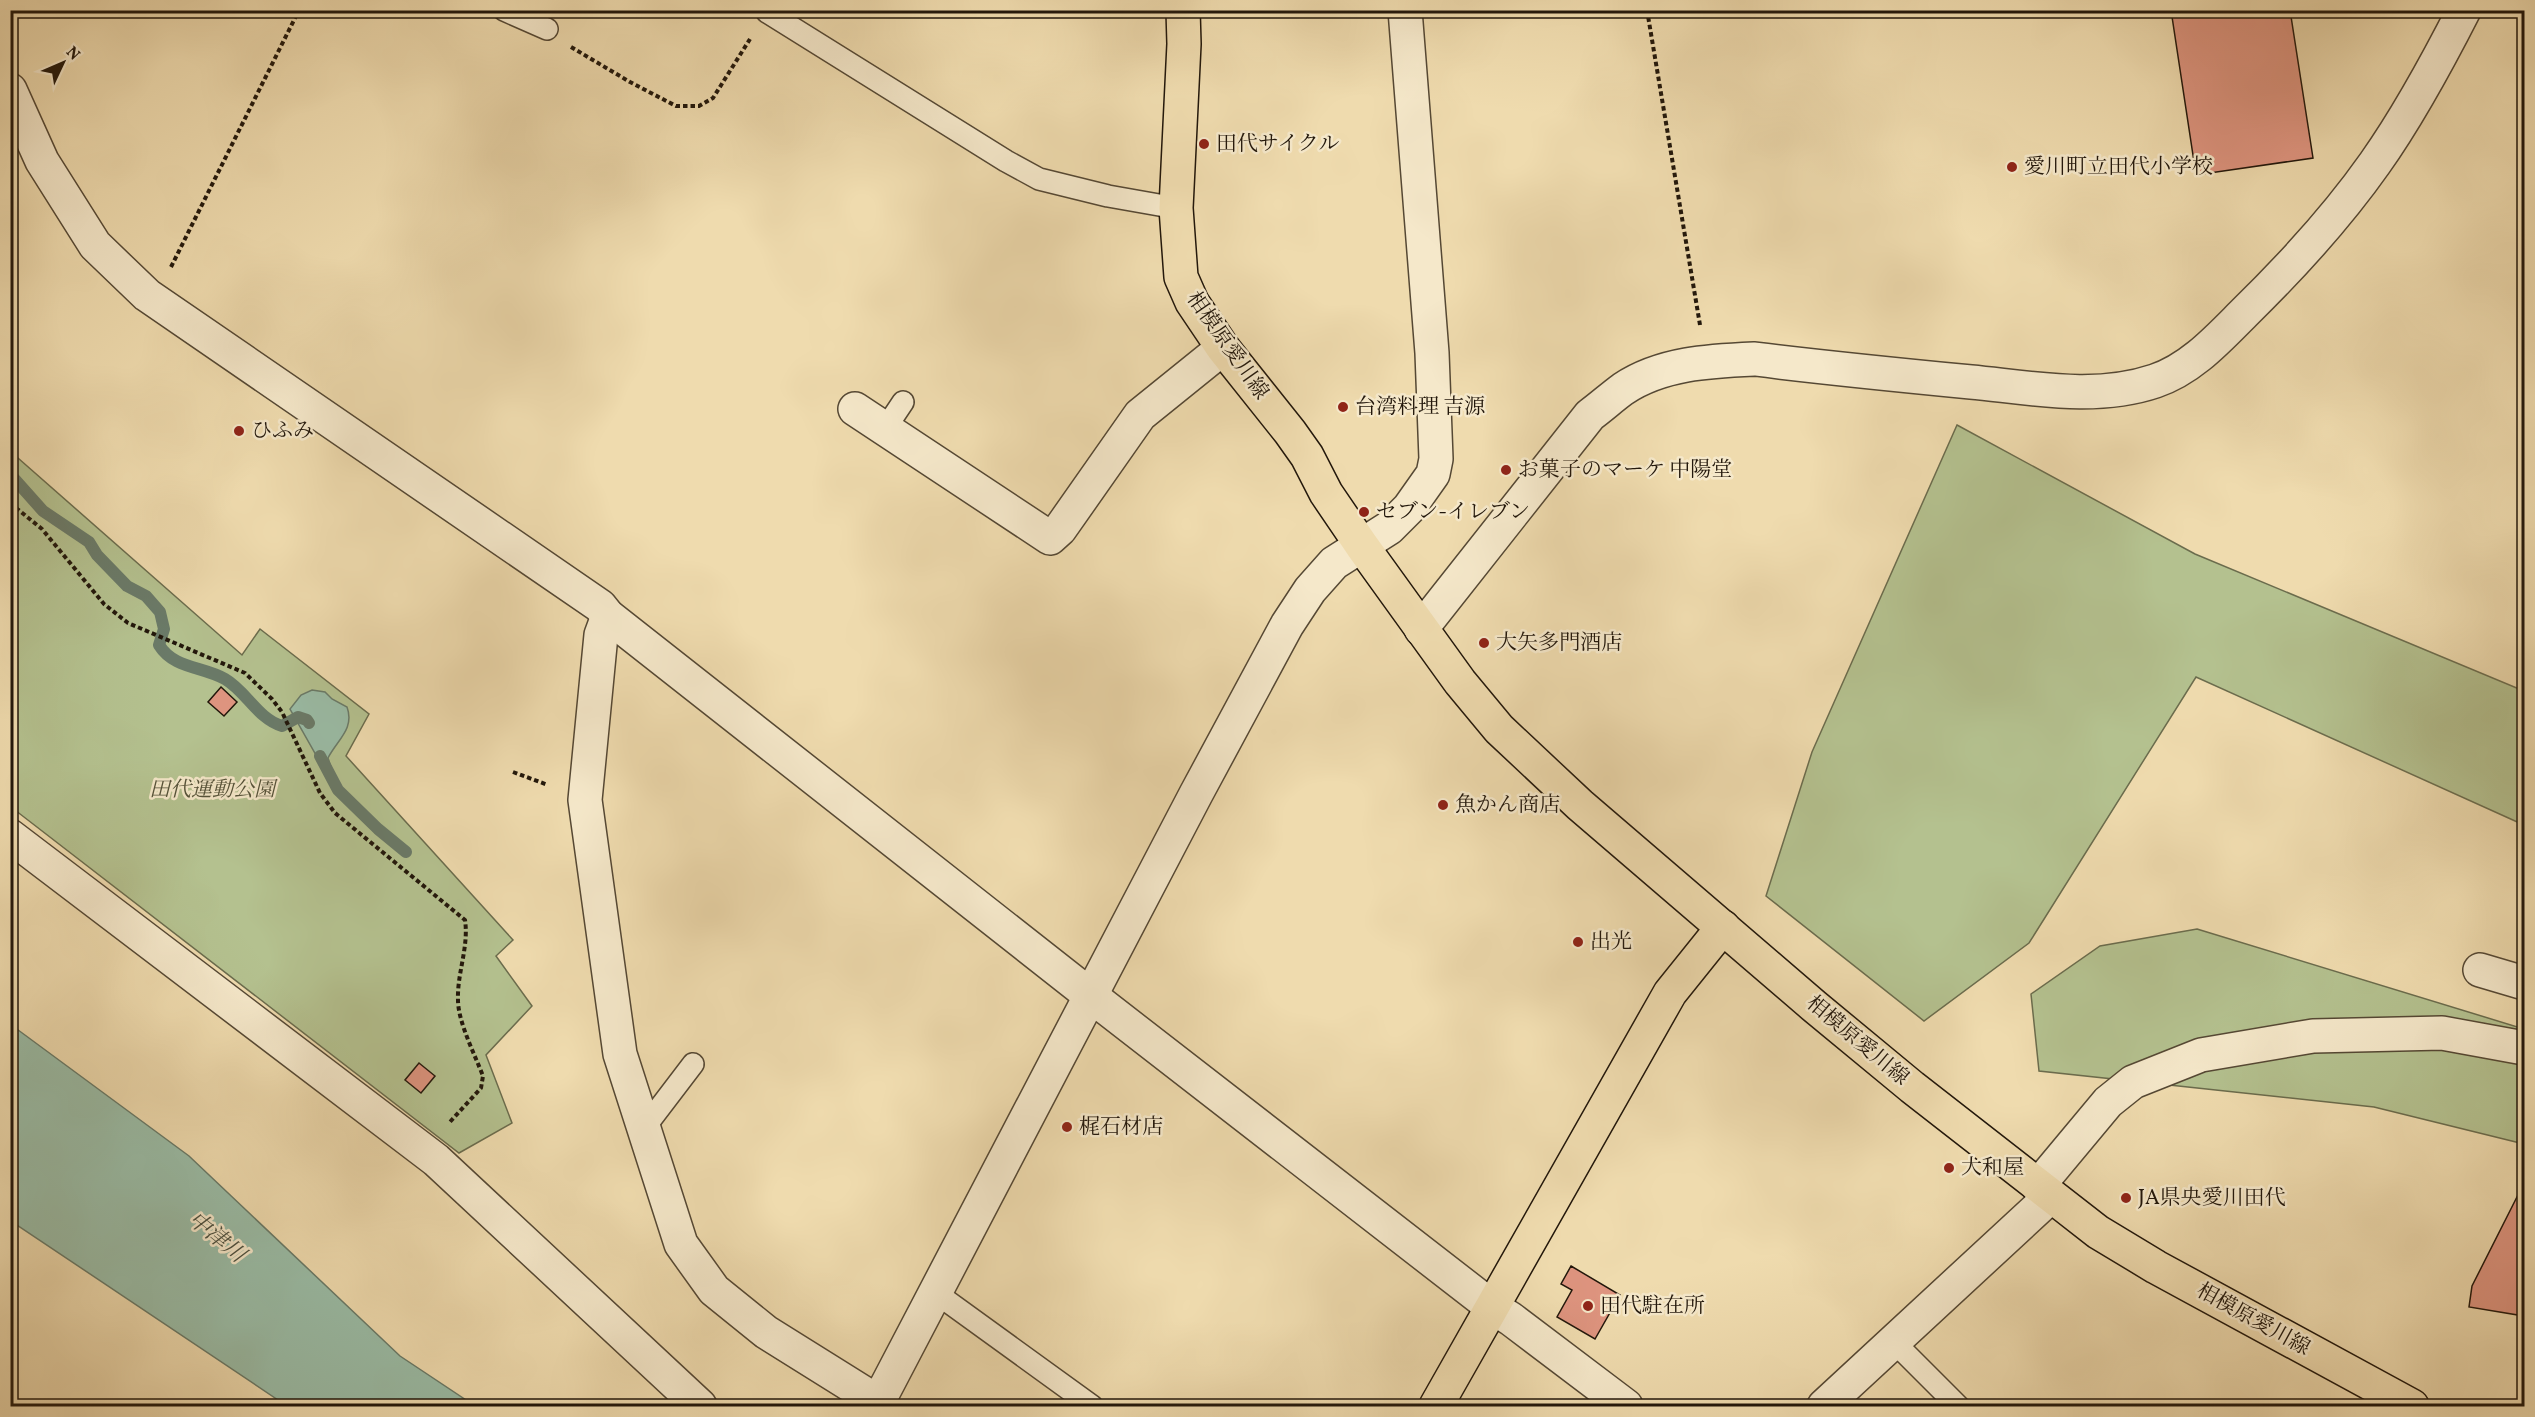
<svg xmlns="http://www.w3.org/2000/svg" width="2535" height="1417" viewBox="0 0 2535 1417" font-family="Vollkorn,'Noto Serif JP',serif">
  <rect width="100%" height="100%" fill="#efdbae"/>
  <filter id="stains"><feTurbulence type="fractalNoise" baseFrequency=".00333" numOctaves="4"/><feColorMatrix values="0 0 0 0 .2 0 0 0 0 .09 0 0 0 0 .02 0 0 0 .5 -.17"/></filter>
  <radialGradient id="worn" r=".72"><stop offset=".6" stop-color="#630" stop-opacity="0"/><stop offset="1" stop-color="#630" stop-opacity=".3"/></radialGradient>
  <g fill="#b4c18f" stroke="#6b6c4d" stroke-width="1.5">
    <polygon points="1957,425 2195,554 2524,691 2524,825 2196,677 2029,943 1924,1021 1766,896 1812,752"/>
    <polygon points="10,451 242,655 260,629 369,714 346,756 513,940 496,956 532,1006 486,1055 512,1123 459,1153 11,807"/>
    <polygon points="2197,929 2524,1029 2524,1144 2374,1107 2039,1071 2031,994 2100,946"/>
  </g>
  <g fill="#9abca6" stroke="#6a7a68" stroke-width="1.5">
    <path d="M312 690 325 692 332 699 347 707C355 729 337 740 328 758L331 767 325 771 290 709 301 695Z"/>
    <polygon points="10,1024 189,1156 400,1356 475,1406 287,1406 11,1221"/>
  </g>
  <g fill="none" stroke-linecap="round" stroke-linejoin="round">
    <g stroke="#6a7a68" stroke-width="12">
      <path d="M10 474 43 511 89 542 97 555 127 586 146 596 160 612 164 629 159 645C174 669 202 666 225 679 246 691 258 719 282 726L298 717 307 720 309 723"/>
      <polyline points="320,756 338,790 378,829 406,852"/>
    </g>
  </g>
  <g fill="#de947f" stroke="#22170b" stroke-width="1.5">
    <polygon points="2171,10 2290,10 2313,158 2196,175"/>
    <polygon points="221,687 237,702 224,716 208,702"/>
    <polygon points="419,1063 435,1076 421,1093 405,1080"/>
    <polygon points="2524,1183 2524,1316 2469,1307 2472,1286"/>
    <polygon points="1571,1266 1620,1295 1595,1339 1557,1317 1572,1290 1561,1284"/>
  </g>
  <g fill="none" stroke-linecap="round" stroke-linejoin="round">
    <g stroke="#554834" stroke-width="24">
      <g id="service">
        <polyline points="504,10 547,29"/>
        <polyline points="767,12 1006,161 1039,179 1108,196 1176,208"/>
        <polyline points="885,429 903,402"/>
        <polyline points="645,1127 693,1064"/>
        <polyline points="936,1293 1092,1406"/>
        <polyline points="1894,1342 1958,1406"/>
      </g>
    </g>
    <g stroke="#554834" stroke-width="36">
      <g id="minor">
        <polyline points="10,90 42,161 95,245 147,295 600,606 608,616 1091,996 1492,1307 1511,1319 1626,1406"/>
        <polyline points="855,409 1050,538 1060,529 1140,415 1223,348"/>
        <polyline points="608,616 601,635 585,800 620,1054 681,1244 714,1290 766,1332 878,1402"/>
        <path d="M1421 629 1590 415C1601 407 1612 397 1623 389 1662 363 1710 361 1755 359 1827 368 1899 375 1971 382 2032 388 2096 401 2155 381 2191 369 2218 339 2244 313 2291 267 2337 217 2375 163 2409 115 2437 63 2464 10"/>
        <polyline points="10,836 436,1160 700,1406"/>
        <polyline points="2480,970 2524,983"/>
        <polyline points="2038,1186 2108,1102 2133,1082 2201,1055 2313,1036 2442,1033 2524,1048"/>
        <polyline points="876,1406 1196,794 1287,625 1310,590 1334,563 1389,528 1409,508 1433,474 1436,459 1432,353 1405,10"/>
        <polyline points="1824,1406 2051,1196"/>
      </g>
    </g>
    <g stroke="#22170b" stroke-width="36">
      <g id="primary">
        <polyline points="1183,10 1184,44 1176,208 1181,277 1192,302 1223,348 1290,432 1307,456 1326,493 1362,546 1460,682 1499,729 1580,805 1814,1006 1912,1087 2098,1232 2156,1267 2412,1406"/>
        <polyline points="1436,1406 1670,993 1723,927"/>
      </g>
    </g>
    <g stroke="#22170b" stroke-width="4" stroke-dasharray="4.5 3" stroke-linecap="butt">
      <polyline points="1647,10 1700,325"/>
      <polyline points="571,47 630,82 676,106 699,106 713,98 750,39"/>
      <polyline points="171,267 299,10"/>
      <path d="M10 503 42 529 104 604 128 623 245 673 272 699 282 712 320 793 335 813 465 920C469 947 457 973 458 1000 458 1022 475 1055 483 1076L481 1088 449 1123"/>
      <polyline points="513,772 548,785"/>
    </g>
    <use href="#service" stroke="#f5e8ca" stroke-width="21"/>
    <use href="#minor" stroke="#f5e8ca" stroke-width="33"/>
    <use href="#primary" stroke="#efdbae" stroke-width="33"/>
  </g>
  <g fill="#8f2418" stroke="#f5e8ca" stroke-width="2">
    <circle cx="1204" cy="144" r="6"/>
    <circle cx="2012" cy="167" r="6"/>
    <circle cx="1343" cy="407" r="6"/>
    <circle cx="239" cy="431" r="6"/>
    <circle cx="1506" cy="470" r="6"/>
    <circle cx="1364" cy="512" r="6"/>
    <circle cx="1484" cy="643" r="6"/>
    <circle cx="1443" cy="805" r="6"/>
    <circle cx="1578" cy="942" r="6"/>
    <circle cx="1067" cy="1127" r="6"/>
    <circle cx="1949" cy="1168" r="6"/>
    <circle cx="2126" cy="1198" r="6"/>
    <circle cx="1588" cy="1306" r="6"/>
  </g>
  <g text-anchor="middle" dominant-baseline="central" stroke-width="5" stroke-linejoin="round" paint-order="stroke">
    <g font-size="21" fill="#22170b" stroke="#f5e8ca" text-anchor="start">
      <text x="1216" y="144">田代サイクル</text>
      <text x="2024" y="167">愛川町立田代小学校</text>
      <text x="1355" y="407">台湾料理 吉源</text>
      <text x="251" y="431">ひふみ</text>
      <text x="1518" y="470">お菓子のマーケ 中陽堂</text>
      <text x="1376" y="512">セブン-イレブン</text>
      <text x="1496" y="643">大矢多門酒店</text>
      <text x="1455" y="805">魚かん商店</text>
      <text x="1590" y="942">出光</text>
      <text x="1079" y="1127">梶石材店</text>
      <text x="1961" y="1168">大和屋</text>
      <text x="2138" y="1198">JA県央愛川田代</text>
      <text x="1600" y="1306">田代駐在所</text>
    </g>
    <g font-size="21" fill="#22170b" stroke="#f5e8ca">
      <text transform="translate(1227 346) rotate(55)">相模原愛川線</text>
      <text transform="translate(1857 1041) rotate(40)">相模原愛川線</text>
      <text transform="translate(2253 1320) rotate(29)">相模原愛川線</text>
    </g>
    <g font-size="21" font-style="italic" fill="#555239" stroke="#f5e8ca">
      <text x="212" y="790">田代運動公園</text>
    </g>
    <g font-size="22" font-style="italic" fill="#4c5141" stroke="#f5e8ca">
      <text transform="translate(216 1238) rotate(39)">中津川</text>
    </g>
  </g>
  <rect width="2535" height="1417" fill="none" stroke="#efdbae" stroke-width="36"/>
  <rect x="12" y="12" width="2511" height="1393" fill="none" stroke="#22170b" stroke-width="3"/>
  <rect x="18" y="18" width="2499" height="1381" fill="none" stroke="#22170b" stroke-width="1.5"/>
  <g transform="translate(63 63) rotate(46)" stroke="#f5e8ca" stroke-width="4.5" paint-order="stroke">
  <path d="M0-4.5L10 22L0 15L-10 22Z" fill="#22170b"/>
  <text y="-9" font-size="16" font-weight="bold" text-anchor="middle" fill="#22170b">N</text>
  </g>
  <rect width="100%" height="100%" filter="url(#stains)"/>
  <rect width="100%" height="100%" fill="url(#worn)"/>
</svg>
